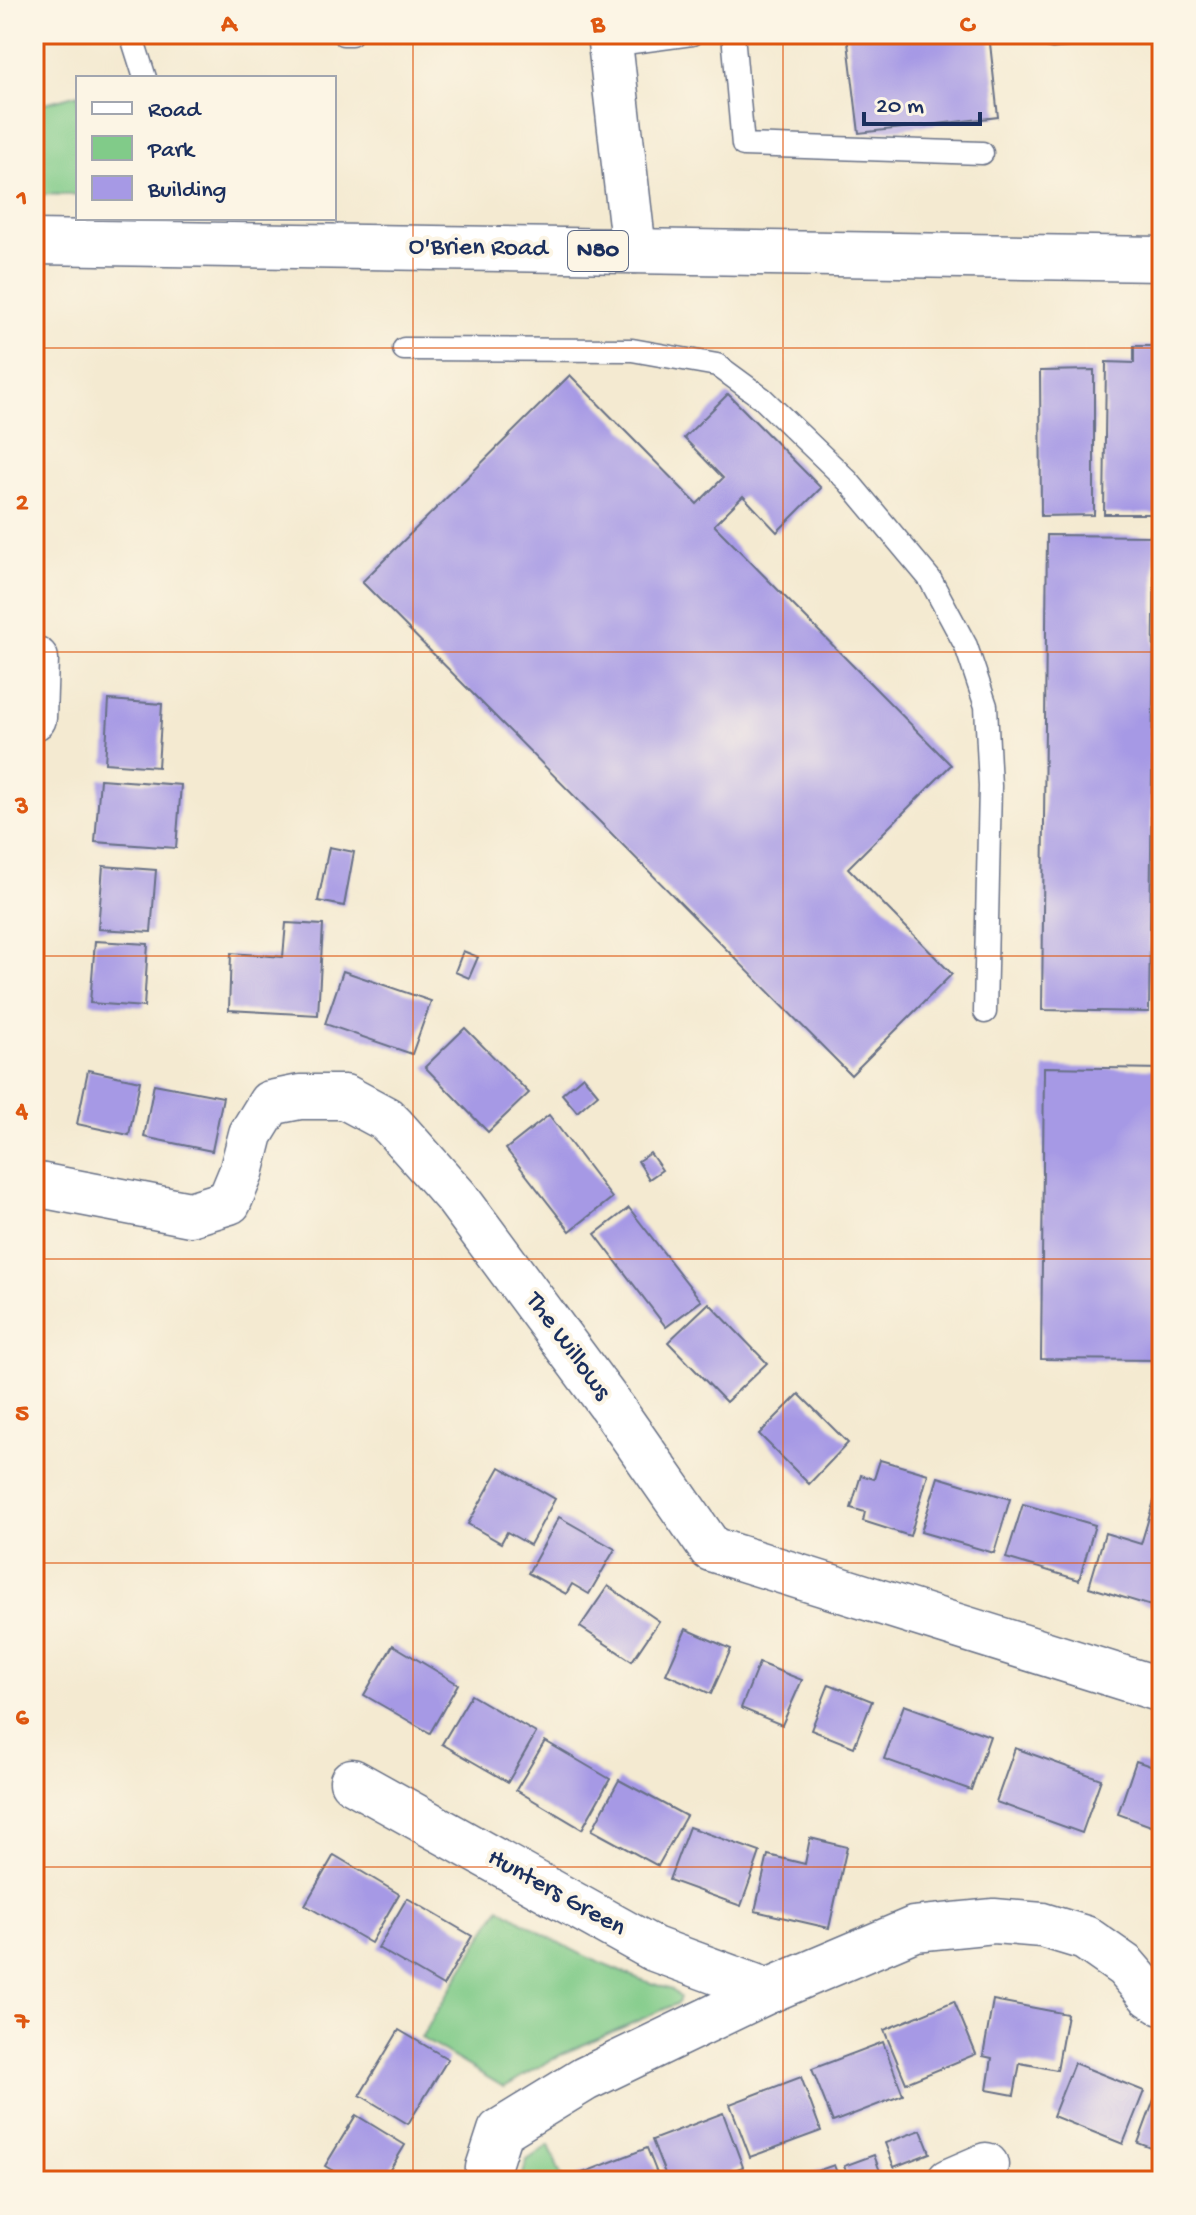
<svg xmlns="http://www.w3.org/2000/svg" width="1196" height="2215" viewBox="0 0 1196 2215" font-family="'Gochi Hand',sans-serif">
  <rect width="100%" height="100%" fill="#fcf5e5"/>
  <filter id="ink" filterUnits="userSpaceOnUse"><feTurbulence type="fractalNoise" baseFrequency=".0125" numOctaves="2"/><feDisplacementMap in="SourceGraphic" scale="16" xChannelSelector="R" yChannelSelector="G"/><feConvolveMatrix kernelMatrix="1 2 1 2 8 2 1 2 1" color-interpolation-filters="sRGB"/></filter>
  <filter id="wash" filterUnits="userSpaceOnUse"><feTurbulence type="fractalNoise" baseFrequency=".006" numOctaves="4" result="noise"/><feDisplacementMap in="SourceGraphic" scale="32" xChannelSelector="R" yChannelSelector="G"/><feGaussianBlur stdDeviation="1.8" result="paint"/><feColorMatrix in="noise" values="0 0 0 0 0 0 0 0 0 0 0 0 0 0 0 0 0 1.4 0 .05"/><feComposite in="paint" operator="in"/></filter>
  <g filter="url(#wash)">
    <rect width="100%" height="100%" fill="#f4ead1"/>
    <g fill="#81cb89" stroke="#4e7d74" stroke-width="2">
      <polygon points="78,94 78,195 34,194 34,106"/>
      <path d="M500 1907C555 1944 608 1970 672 1990L680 1997 678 2003 562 2054 504 2087 421 2038Z"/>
      <polygon points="549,2145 563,2181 521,2181 527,2160"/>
    </g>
    <g id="blocks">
      <g fill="#a699e5">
        <polygon points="847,34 989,34 998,117 859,133"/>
        <polygon points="1134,346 1162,346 1162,514 1104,514 1106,362 1134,363"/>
        <polygon points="1094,370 1094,515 1041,516 1040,371"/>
        <polygon points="570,375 697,504 723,478 684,438 728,394 821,488 777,532 743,496 714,525 951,765 848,868 952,974 851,1075 362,582"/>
        <polygon points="1047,535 1155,536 1149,1012 1042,1010"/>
        <polygon points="109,700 162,704 158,767 105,763"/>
        <polygon points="100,779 181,785 176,848 95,842"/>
        <polygon points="1154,806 1162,806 1162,919 1153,919"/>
        <polygon points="329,847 354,852 344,906 318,901"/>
        <polygon points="103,866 156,870 151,932 98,929"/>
        <polygon points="286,923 323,925 318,1015 229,1010 231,953 283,957"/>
        <polygon points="95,941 148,944 144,1007 90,1003"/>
        <polygon points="463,951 478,957 469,978 455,972"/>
        <polygon points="343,971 431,1001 412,1054 325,1024"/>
        <polygon points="465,1028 529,1093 488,1132 425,1067"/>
        <polygon points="1044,1067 1162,1069 1162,1360 1041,1359"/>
        <polygon points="88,1070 140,1081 129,1135 77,1124"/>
        <polygon points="583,1076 598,1094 577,1112 562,1094"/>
        <polygon points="154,1084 223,1097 212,1151 144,1137"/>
        <polygon points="549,1115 612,1198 570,1231 506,1149"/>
        <polygon points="650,1153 662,1170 649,1179 638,1161"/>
        <polygon points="629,1208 701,1301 666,1327 595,1234"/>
        <polygon points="709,1303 767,1363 726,1402 668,1342"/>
        <polygon points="799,1394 848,1443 809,1484 759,1434"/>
        <polygon points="880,1460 928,1474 910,1536 863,1521 865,1512 851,1508 861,1475 874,1479"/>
        <polygon points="500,1467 555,1499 530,1545 507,1532 501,1543 468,1524"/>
        <polygon points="938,1477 1010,1499 994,1553 921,1532"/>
        <polygon points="1154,1501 1162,1503 1161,1609 1089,1587 1105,1533 1141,1544"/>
        <polygon points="1023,1504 1095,1525 1079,1580 1006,1558"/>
        <polygon points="559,1517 615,1549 589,1594 572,1584 566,1594 528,1573"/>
        <polygon points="608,1586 659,1621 632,1661 580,1627"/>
        <polygon points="686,1629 731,1649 711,1694 666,1674"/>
        <polygon points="393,1645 458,1684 430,1733 364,1695"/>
        <polygon points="759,1663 802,1680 782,1725 741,1708"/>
        <polygon points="829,1684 872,1701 854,1747 811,1730"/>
        <polygon points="471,1695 536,1733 508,1782 442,1744"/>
        <polygon points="904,1705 990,1736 971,1790 884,1759"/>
        <polygon points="545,1741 610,1779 582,1829 516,1790"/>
        <polygon points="1015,1748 1101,1779 1082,1833 996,1802"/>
        <polygon points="1136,1761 1162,1770 1162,1830 1118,1814"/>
        <polygon points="619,1780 686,1816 658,1866 592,1830"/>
        <polygon points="689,1827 760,1852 741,1906 669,1880"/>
        <polygon points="810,1838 847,1847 829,1928 755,1911 768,1855 805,1864"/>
        <polygon points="334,1855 399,1894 371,1943 305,1905"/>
        <polygon points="407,1898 472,1936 443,1986 378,1948"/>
        <polygon points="993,2000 1067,2014 1057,2070 1020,2063 1014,2095 987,2090 992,2058 983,2056"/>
        <polygon points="954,2001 976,2054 906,2083 884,2030"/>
        <polygon points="399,2030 448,2059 408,2124 360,2095"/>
        <polygon points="883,2042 903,2095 833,2122 812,2069"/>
        <polygon points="1074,2063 1144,2091 1123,2144 1053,2116"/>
        <polygon points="801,2077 821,2131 750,2157 730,2104"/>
        <polygon points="1158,2089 1162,2091 1162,2152 1138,2143"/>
        <polygon points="723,2113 743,2167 731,2171 735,2181 668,2181 652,2140"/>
        <polygon points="356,2115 405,2145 383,2181 350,2181 325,2166"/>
        <polygon points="921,2130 930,2153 894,2167 885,2143"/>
        <polygon points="647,2148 660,2181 579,2181 577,2175"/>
        <polygon points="874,2155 882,2177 872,2181 850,2181 844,2166"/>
        <polygon points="834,2165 840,2181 814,2181 811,2173"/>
      </g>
    </g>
  </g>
  <g filter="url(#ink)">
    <use href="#blocks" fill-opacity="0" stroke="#677086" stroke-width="2"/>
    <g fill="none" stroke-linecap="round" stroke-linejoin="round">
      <g stroke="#677086" stroke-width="25">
        <g id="service">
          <polyline points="131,34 145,78"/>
          <polyline points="343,34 351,34"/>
          <polyline points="733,34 743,145 982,153"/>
          <polyline points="1051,34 1052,37 1087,34"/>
          <polyline points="610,45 692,34"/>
          <polyline points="404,349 632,350 717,365 762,398 848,481 930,579 966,646 986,706 990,786 985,1012"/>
        </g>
      </g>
      <g stroke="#677086" stroke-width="47">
        <g id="minor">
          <polyline points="609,34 634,251"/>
          <polyline points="34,718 36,659"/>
          <polyline points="34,1184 190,1214 229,1202 241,1173 251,1134 270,1103 300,1097 345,1097 386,1119 394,1127 457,1198 614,1410 711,1549 1162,1690"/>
          <polyline points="352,1781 654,1949 768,1991"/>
          <polyline points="487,2181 488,2168 500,2131 585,2079 768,1991 914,1929 994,1921 1042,1925 1085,1938 1125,1966 1150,1995 1162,2003"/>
          <polyline points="949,2181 986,2165"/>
        </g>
      </g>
      <g stroke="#677086" stroke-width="47">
        <polyline id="primary" points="34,242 1162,259"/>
      </g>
      <use href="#service" stroke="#fff" stroke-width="22"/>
      <use href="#minor" stroke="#fff" stroke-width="44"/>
      <use href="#primary" stroke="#fff" stroke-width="44"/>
    </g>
  </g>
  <path fill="none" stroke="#de5710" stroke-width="2" stroke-opacity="0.55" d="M413 34V2181M783 34V2181M34 348H1162M34 652H1162M34 956H1162M34 1259H1162M34 1563H1162M34 1867H1162"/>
  <g text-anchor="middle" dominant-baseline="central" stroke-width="8" stroke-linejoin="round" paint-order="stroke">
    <rect fill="#fcf5e5" stroke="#5e6a86" stroke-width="2" x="568" y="231" width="60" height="40" rx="6"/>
    <g font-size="24" font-weight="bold" fill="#1b2f5e">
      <text x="598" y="251">N80</text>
    </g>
    <g font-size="26" fill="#1b2f5e" stroke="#fcf5e5">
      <text transform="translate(478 249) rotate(1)">O'Brien Road</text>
      <text transform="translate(567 1347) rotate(54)">The Willows</text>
      <text transform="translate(556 1894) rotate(29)">Hunters Green</text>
    </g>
  </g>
  <rect width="1196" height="2215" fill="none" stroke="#fcf5e5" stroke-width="88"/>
  <rect x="76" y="76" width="260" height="144" fill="#fcf5e5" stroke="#a2a6af" stroke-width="2"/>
  <rect x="92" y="102" width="40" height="12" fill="#ffffff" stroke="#a2a6af" stroke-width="2"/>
  <text x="148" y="116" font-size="24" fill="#1b2f5e">Road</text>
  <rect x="92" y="136" width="40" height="24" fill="#81cb89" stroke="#a2a6af" stroke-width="2"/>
  <text x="148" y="156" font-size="24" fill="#1b2f5e">Park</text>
  <rect x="92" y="176" width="40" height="24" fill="#a699e5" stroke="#a2a6af" stroke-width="2"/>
  <text x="148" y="196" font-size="24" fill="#1b2f5e">Building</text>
  <path d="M864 112v12h116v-12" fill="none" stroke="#1b2f5e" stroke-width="4"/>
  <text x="876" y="112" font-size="24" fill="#1b2f5e" stroke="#fcf5e5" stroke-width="6" paint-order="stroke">20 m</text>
  <rect x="44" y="44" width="1108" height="2127" fill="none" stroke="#de5710" stroke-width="3"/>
  <g font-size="26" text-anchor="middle" font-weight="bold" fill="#de5710">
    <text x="229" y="31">A</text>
    <text x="598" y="31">B</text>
    <text x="967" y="31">C</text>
    <text x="22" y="205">1</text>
    <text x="22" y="509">2</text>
    <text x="22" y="813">3</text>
    <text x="22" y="1117">4</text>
    <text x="22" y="1420">5</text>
    <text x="22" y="1724">6</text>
    <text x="22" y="2028">7</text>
  </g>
</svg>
